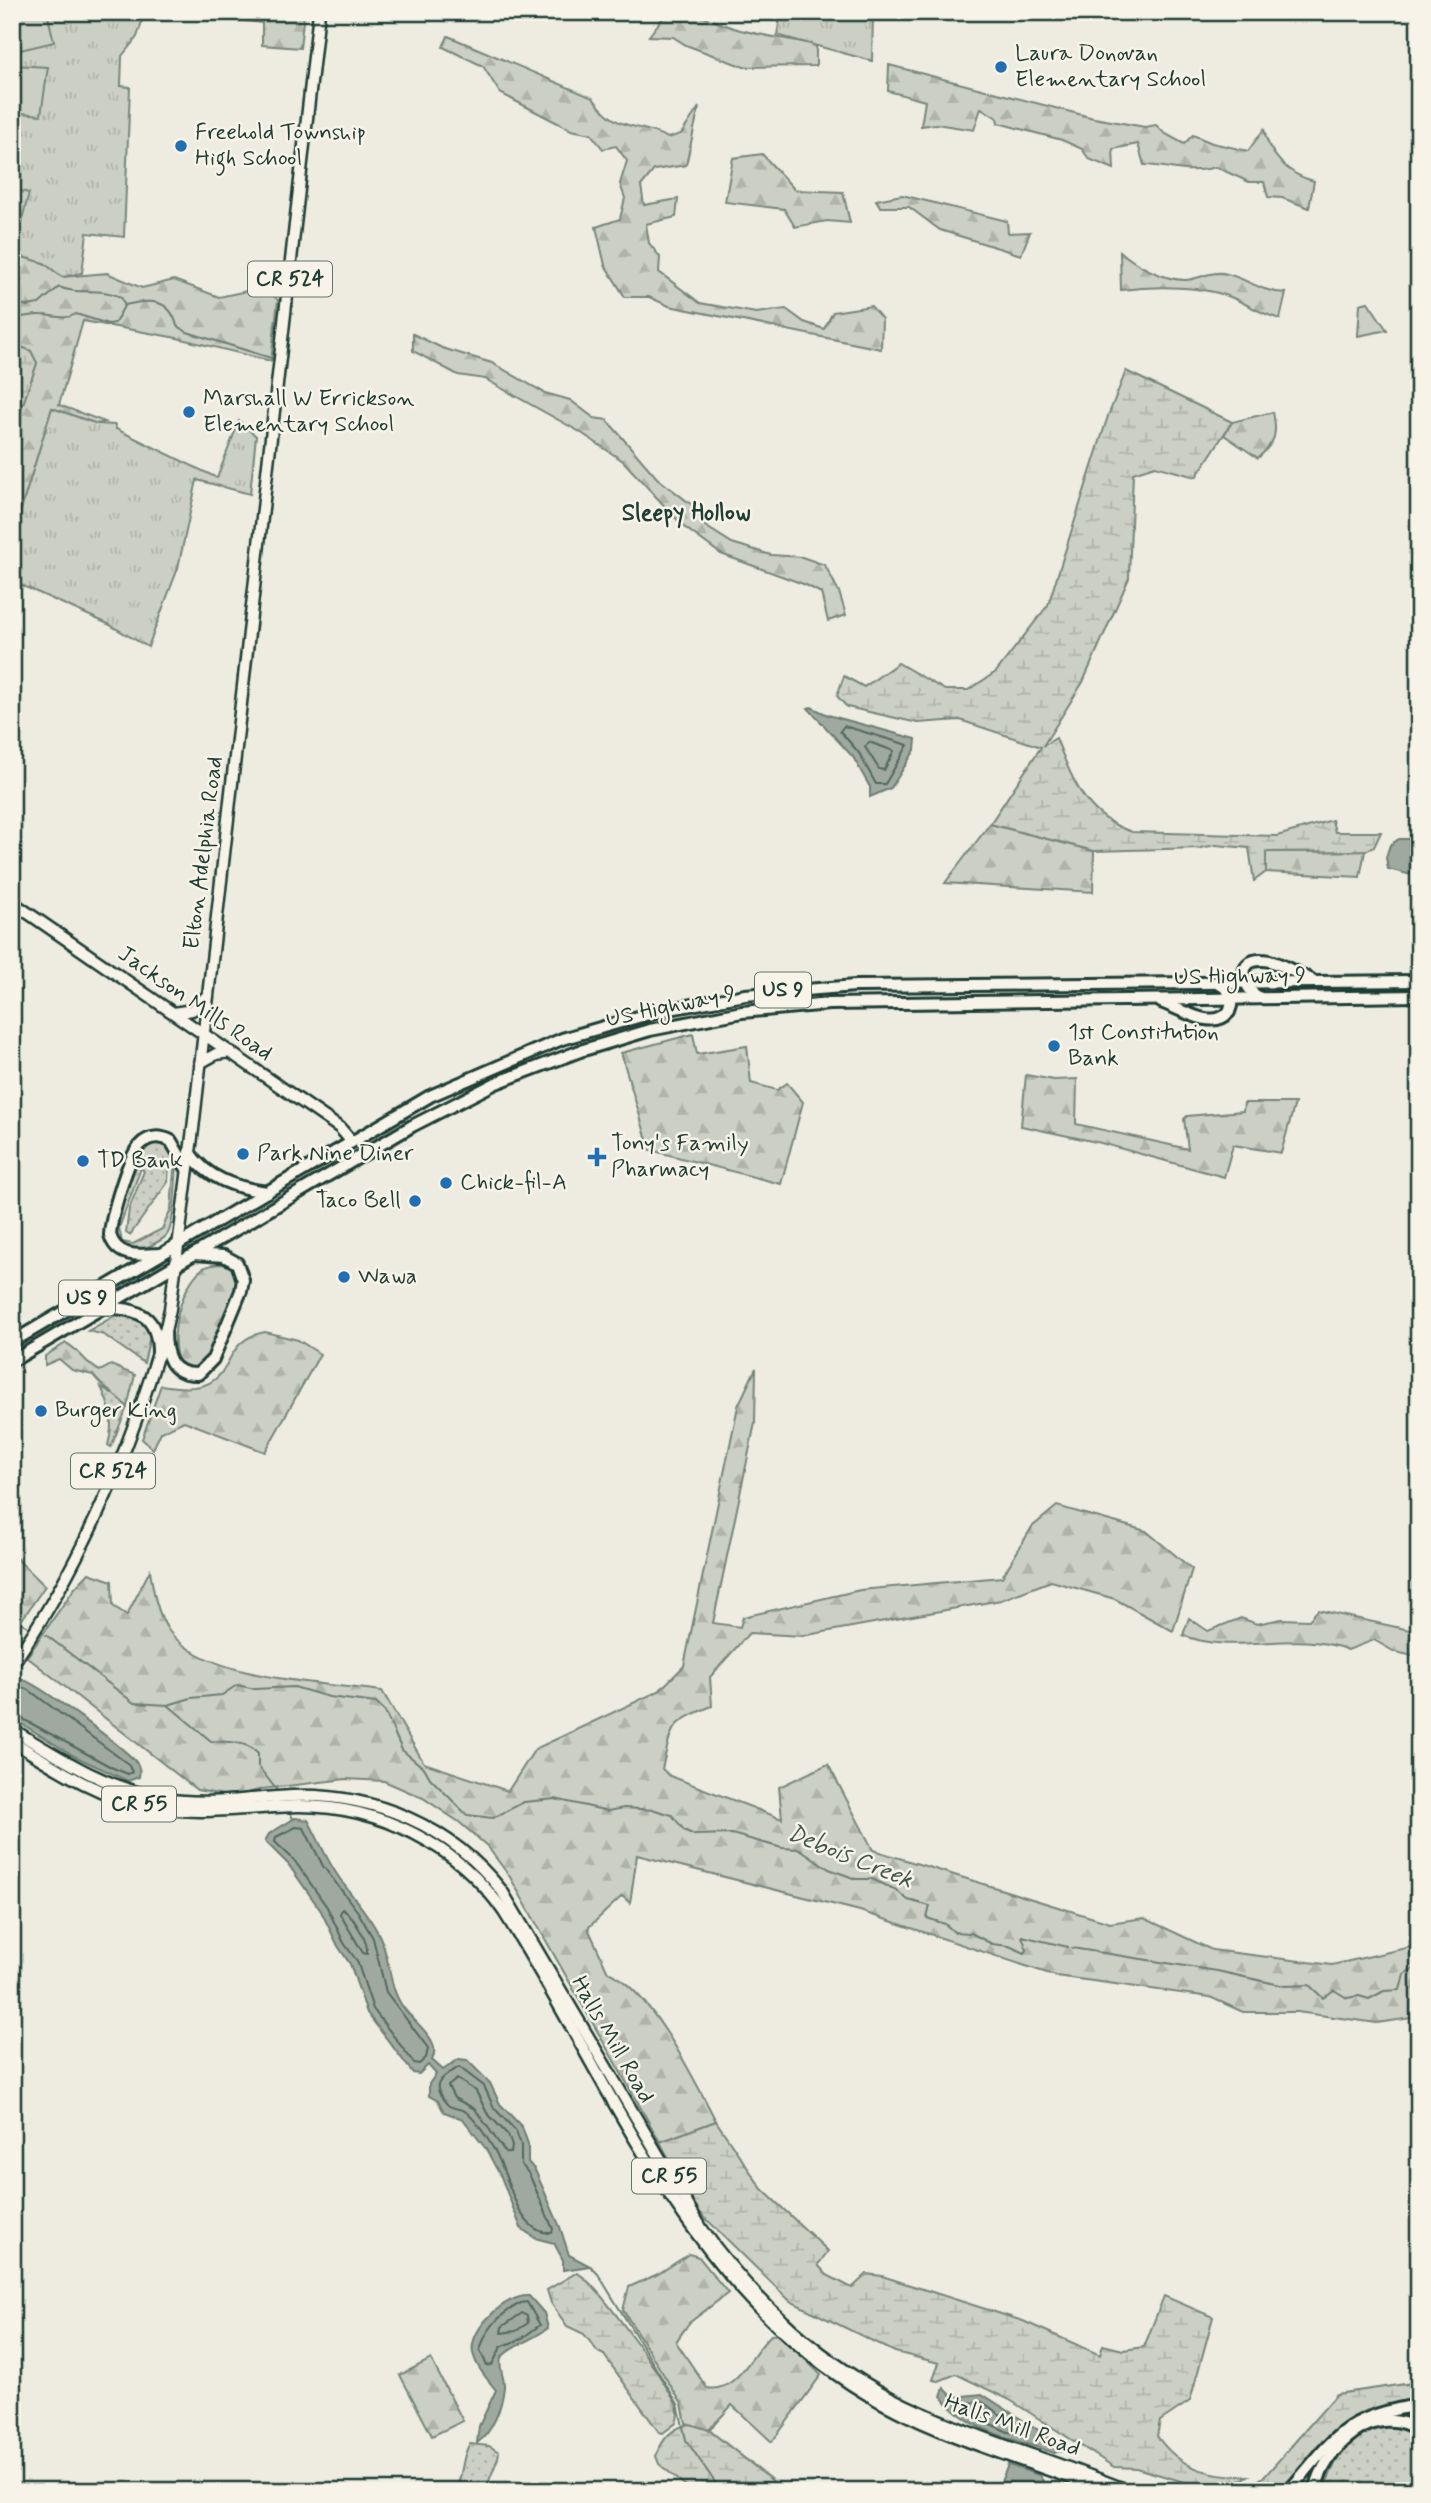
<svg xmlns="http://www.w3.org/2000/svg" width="1431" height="2503" viewBox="0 0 1431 2503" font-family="Mynerve,sans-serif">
  <defs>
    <pattern id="grass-dots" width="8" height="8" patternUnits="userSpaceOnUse" patternTransform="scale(1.75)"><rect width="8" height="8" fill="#cccfc4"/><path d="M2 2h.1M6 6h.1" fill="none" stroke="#afb3a9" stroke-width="1.8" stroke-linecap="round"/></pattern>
    <pattern id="forest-firs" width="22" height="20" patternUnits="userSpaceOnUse" patternTransform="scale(1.75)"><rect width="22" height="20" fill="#cccfc4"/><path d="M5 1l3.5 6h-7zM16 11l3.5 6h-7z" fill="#afb3a9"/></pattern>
    <pattern id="wetland-marsh" width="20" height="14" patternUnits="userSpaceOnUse" patternTransform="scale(1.75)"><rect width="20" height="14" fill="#cccfc4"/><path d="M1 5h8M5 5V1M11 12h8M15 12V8" fill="none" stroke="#afb3a9"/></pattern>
    <pattern id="park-tufts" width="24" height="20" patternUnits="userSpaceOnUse" patternTransform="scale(1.75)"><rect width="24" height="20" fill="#cccfc4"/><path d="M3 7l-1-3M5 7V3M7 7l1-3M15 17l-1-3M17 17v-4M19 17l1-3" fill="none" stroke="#afb3a9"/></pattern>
  </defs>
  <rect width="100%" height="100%" fill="#eeece1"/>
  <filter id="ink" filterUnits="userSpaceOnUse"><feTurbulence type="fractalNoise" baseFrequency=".0143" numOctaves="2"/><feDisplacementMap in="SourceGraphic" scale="14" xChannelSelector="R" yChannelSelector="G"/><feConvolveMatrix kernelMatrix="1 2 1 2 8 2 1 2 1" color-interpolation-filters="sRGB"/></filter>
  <g filter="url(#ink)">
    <g fill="url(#grass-dots)" stroke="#76867c" stroke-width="2">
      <path d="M159 1141 168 1144 178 1163 169 1165 168 1182 130 1235 126 1233 129 1209 144 1171 141 1168 119 1228 122 1242 133 1244 162 1229 171 1209 174 1170 177 1168C175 1184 175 1222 167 1235 162 1241 150 1246 143 1249 130 1252 122 1246 114 1236 115 1216 131 1161 144 1147 148 1142 153 1142 159 1141Z"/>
      <polygon points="120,1313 136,1313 151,1331 144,1363 104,1335 88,1331"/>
      <path d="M101 1387 119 1397 127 1407 111 1447 108 1445C114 1423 111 1407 101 1387Z"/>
      <path d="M1394 2425 1419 2436V2491L1324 2489C1342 2445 1347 2437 1394 2425Z"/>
      <path d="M470 2444 489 2446 499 2452 498 2458 485 2491H455C464 2475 461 2455 470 2444Z"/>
    </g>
    <g fill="url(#forest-firs)" stroke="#76867c" stroke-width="2">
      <polygon points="171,12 304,12 300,48 262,45 262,23"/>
      <path d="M676 12C702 12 720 26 745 31 768 37 792 39 816 45V66L744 67 686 45 673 37 649 36 662 19Z"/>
      <path d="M448 36 593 98C619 134 632 120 668 138L681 134 699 107 686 165 654 170 641 186 644 205 678 199 676 217 646 224 649 243 660 257 659 272 700 303 756 313 786 309 804 322 824 329 833 312 871 306 882 319 881 349 669 306 649 297H625L605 265 596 227 620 219 625 198 620 184 627 161 616 146 603 149 591 134 571 130 500 93 483 66 443 47Z"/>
      <path d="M889 65 1094 118 1145 127 1156 125 1164 133 1184 144 1193 135 1212 143 1248 151 1264 129C1268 154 1288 175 1314 181L1309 208 1282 198 1268 197 1264 182H1249L1216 167C1186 175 1173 166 1144 165L1138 144 1113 149 1114 169 1089 159 1082 149 1062 140 998 123 997 118 981 108 974 130 936 124 921 126 925 101 888 91Z"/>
      <polygon points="762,154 795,190 843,192 850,223 827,221 795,227 784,209 725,202 733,158"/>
      <polygon points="902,195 1007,221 1008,233 1030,232 1021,255 940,230 909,207 880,207 876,200"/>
      <path d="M1120 251C1135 265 1164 280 1185 280 1197 280 1210 271 1223 273 1245 277 1259 292 1286 293L1280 319C1259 313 1254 308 1235 299 1206 285 1153 286 1121 290Z"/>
      <polygon points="12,254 44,263 62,277 107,273 142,288 174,280 219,297 265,287 278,300 271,361 177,338 83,321 59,405 105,422 97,424 52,408 12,539 12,436 37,363 31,351 12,343 12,319 21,321 22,290 12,281"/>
      <polygon points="1368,302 1387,330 1358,336 1360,304"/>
      <polygon points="413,334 442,348 492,363 545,393 570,400 594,418 607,420 657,478 692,505 705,526 732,543 771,555 802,557 825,565 839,592 846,615 828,621 821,593 806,585 721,554 684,527 623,461 580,432 485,379 458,375 413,351"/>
      <path d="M1273 412C1278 435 1275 442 1258 458L1224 435 1232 422Z"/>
      <polygon points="990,824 1094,851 1093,892 945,883"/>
      <polygon points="1365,851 1360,877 1266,872 1265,852"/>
      <polygon points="693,1034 697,1054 747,1046 751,1083 777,1090 787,1083 803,1102 781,1184 650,1150 621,1053"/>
      <polygon points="1026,1075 1054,1080 1077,1079 1076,1124 1188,1149 1184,1119 1187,1116 1243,1111 1244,1103 1295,1103 1281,1153 1233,1145 1224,1177 1101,1143 1021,1126"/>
      <path d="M218 1264 231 1265 237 1269 239 1285 207 1363 195 1367H182C165 1346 180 1286 202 1269 205 1266 213 1265 218 1264Z"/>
      <path d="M265 1332 298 1340 320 1354 265 1452 184 1421 161 1432 153 1449 142 1439 161 1385C247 1400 210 1342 265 1332Z"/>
      <path d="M66 1343C80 1350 85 1364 100 1371L111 1365 135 1375 127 1407C116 1394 103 1389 93 1375L72 1370 59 1359 45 1365V1356Z"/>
      <path d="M756 1368 755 1423 713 1623 740 1627 743 1617 860 1590 1002 1577 1032 1527 1057 1506 1146 1531 1192 1569 1173 1631 1115 1599 1051 1581 1001 1600 802 1636 749 1633 710 1677 712 1706C668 1724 673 1724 662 1769L670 1776 782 1819 779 1787 828 1764 873 1850 1110 1923 1144 1918 1212 1950 1332 1965 1419 1945V2017L1377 2023 1297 2012H1243L1210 1997 1056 1976 860 1911 637 1855 630 1903 622 1896 588 1928 608 1972C651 1990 694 2079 716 2121L660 2142 510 1877 487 1846 459 1822 423 1798 384 1781 346 1779 262 1789 234 1797 197 1790 27 1657 74 1589 89 1573 112 1581 113 1606 127 1615 150 1570C153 1590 157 1614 169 1631 206 1680 324 1683 382 1691L424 1763 508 1791 535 1749 659 1691 684 1666 738 1406Z"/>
      <polygon points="12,1554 45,1586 12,1634"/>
      <path d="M1318 1610 1419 1632V1657L1395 1652 1374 1640 1348 1650C1294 1628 1233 1657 1183 1635L1189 1618 1208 1631 1241 1618 1257 1624 1281 1619 1309 1620Z"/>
      <path d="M689 2254 699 2257 728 2293 689 2323 676 2342 707 2388C737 2394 752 2352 771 2335L780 2334 821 2375 772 2442 732 2405 709 2430 686 2423 682 2404 623 2310 629 2287 658 2274Z"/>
      <polygon points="431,2359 463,2421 432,2436 400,2375"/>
    </g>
    <g fill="url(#wetland-marsh)" stroke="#76867c" stroke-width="2">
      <polygon points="12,343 31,351 37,363 12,436"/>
      <path d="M1126 371 1232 422 1196 477 1155 466 1133 473 1129 578 1083 682 1043 746 1056 738C1073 781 1085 816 1132 832L1277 836 1332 820 1335 832H1381L1374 847 1365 851 1266 852V872L1254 881 1249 848 1216 845 1200 848 1094 851 990 824 1041 747 960 720 918 723 847 707 837 696 844 676 864 687 898 663 945 690H968L996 672 1048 605 1108 416Z"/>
      <path d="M716 2121 762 2189 828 2251 818 2265 827 2275 852 2288 867 2274 882 2276 1023 2321 1100 2355 1103 2345 1123 2350 1144 2347 1164 2296 1213 2317 1190 2401 1160 2421 1157 2436C1180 2469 1209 2476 1248 2476L1233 2485 1212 2490 1136 2468 1114 2467 1010 2400 956 2374 939 2381 933 2380 939 2363 895 2352 790 2301 695 2208 660 2142Z"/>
      <path d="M576 2273C591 2274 671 2388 677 2407 679 2413 678 2418 676 2423L663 2433 659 2432 604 2355 598 2352 584 2334 567 2326 551 2303 547 2290Z"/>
      <polygon points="1419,2382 1419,2400 1366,2412 1329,2435 1285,2491 1241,2491 1265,2476 1337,2394"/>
      <path d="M690 2424 709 2430 774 2482 778 2491H692L659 2464 656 2456C663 2438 671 2428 690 2424Z"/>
    </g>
    <g fill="url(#park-tufts)" stroke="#76867c" stroke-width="2">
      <polygon points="12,12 145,12 137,37 122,56 121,86 130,87 124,237 87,233 82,273 62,277 44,263 12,254"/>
      <polygon points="781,12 873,12 872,61 777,35"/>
      <polygon points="52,408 97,424 115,425 116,429 217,478 239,421 256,436 250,494 197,480 178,568 148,647 108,624 12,581 12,539"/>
    </g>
    <g fill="#cccfc4" stroke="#76867c" stroke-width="2">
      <polygon points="12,12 47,12 54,42 12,52"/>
      <polygon points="12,65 48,67 41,115 21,113 12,109"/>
      <polygon points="12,189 29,193 17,238 12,237"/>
    </g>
    <g fill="#9fa99f" stroke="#6c7e74" stroke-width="2">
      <polygon points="811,707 828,715 916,739 915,750 891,788 870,797 870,787 853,757 808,708"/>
      <polygon points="1399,839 1419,839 1419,877 1388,869 1386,857 1390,845"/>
      <path d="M20 1679C34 1680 124 1748 136 1762 140 1767 140 1771 139 1777L128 1781 76 1757 12 1718V1690Z"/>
      <path d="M295 1818 308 1820C318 1838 325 1856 336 1873 350 1895 368 1912 379 1935 392 1961 387 1988 406 2011 417 2024 442 2042 432 2060L443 2070 459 2059 467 2060 490 2083 500 2104 522 2127 528 2144V2162L535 2170 560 2227 569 2255 590 2266 563 2270V2260L554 2243 535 2238 521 2228 501 2177 486 2149 463 2119 444 2112 438 2101 429 2096V2084L436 2074 428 2065 419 2074 413 2073 367 2013 350 1964 338 1946 321 1911 288 1864 265 1841 269 1834Z"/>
      <path d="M529 2296 544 2313 548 2328C535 2339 510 2346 501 2358 498 2369 505 2377 504 2387 502 2407 493 2432 477 2443L479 2426 496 2390C488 2380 476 2367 473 2353 468 2329 507 2294 529 2296Z"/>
      <path d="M944 2388 953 2397 982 2394 1060 2444 1061 2451 1054 2453C1013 2438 970 2433 941 2396Z"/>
      <polygon points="1008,2465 1039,2475 1043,2481 1041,2491 997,2491"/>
    </g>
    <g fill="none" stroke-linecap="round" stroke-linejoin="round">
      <g stroke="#52685f" stroke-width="2">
        <polygon points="844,726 908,745 885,784 876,784 859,753 840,731"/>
        <polygon points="869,742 894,751 884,770 879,769 865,747"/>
        <polyline points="12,1693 24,1688 29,1690 128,1764 132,1772 128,1774 113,1768 12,1713"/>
        <polygon points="296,1827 304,1828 323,1866 358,1912 373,1938 386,1992 428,2048 426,2058 419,2064 414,2063 373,2009 357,1961 344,1943 327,1907 294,1860 275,1842 276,1837"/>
        <path d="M342 1909C353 1915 369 1942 367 1954L363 1953 340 1914Z"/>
        <path d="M459 2067 484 2086 494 2108 516 2131 521 2145V2164L529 2174 553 2229 552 2233C516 2234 510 2177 495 2151 488 2139 476 2120 466 2112 461 2108 451 2109 447 2104 429 2084 439 2080 459 2067Z"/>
        <polygon points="457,2079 476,2091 487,2113 508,2135 512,2146 511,2153 506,2153 475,2109 454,2098 448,2086"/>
        <path d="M521 2303 527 2302 540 2325 521 2339 501 2347 492 2365 487 2366 480 2350C486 2328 501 2313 521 2303Z"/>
        <polygon points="522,2313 527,2316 528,2323 516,2331 501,2333 502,2327"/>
        <polygon points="981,2401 1021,2429 1021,2434 1008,2432 967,2413 965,2404"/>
      </g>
      <g stroke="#6c7e74" stroke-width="2">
        <path d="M12 301 27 306 39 304 59 287C79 296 98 286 121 297L124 304"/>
        <path d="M125 305C149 299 170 298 177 326L187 332 274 359"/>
        <path d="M12 316C23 319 31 314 41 315 54 315 64 321 76 314L108 324 115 323 124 306"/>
        <polyline points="12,1617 27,1626"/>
        <polyline points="46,1635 134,1703 168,1705 191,1698 222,1695 237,1685 255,1689 294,1687 329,1697 376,1703 385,1712 402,1750 425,1769 430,1778 467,1815 493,1818 524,1802 555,1799 608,1811 624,1808 655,1810 672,1815 684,1830 694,1835 732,1834 782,1848 800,1849 829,1869 856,1879 872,1879 896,1890 908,1900 930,1906 927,1918 945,1924 954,1932 971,1933 992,1944 1009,1946 1025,1953 1027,1950 1022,1936 1068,1947"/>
        <path d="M168 1705 211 1741C227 1743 246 1740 258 1753V1766L279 1793"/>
        <polyline points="289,1810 293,1819"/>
        <polyline points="1072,1948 1217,1971 1285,1986 1309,1985 1323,1998 1334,1990 1347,1998 1359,1996 1369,1999 1384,1991 1400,1990 1404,1974 1419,1965"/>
        <polyline points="590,2266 598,2274 678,2404 686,2440 721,2491"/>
      </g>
      <g stroke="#1f3d34" stroke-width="15">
        <g id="major">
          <polyline points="12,902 340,1128 352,1142"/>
          <polyline points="174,1013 192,1010 207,996"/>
          <polyline points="200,1063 216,1054 231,1052"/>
          <polyline points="164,1336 170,1309 193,1129 319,12"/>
          <path d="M12 1665C77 1571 126 1460 159 1350"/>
          <path d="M12 1729C61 1759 108 1789 165 1799 209 1806 249 1798 292 1796 374 1793 451 1826 502 1891L702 2229C754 2302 824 2366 905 2405 977 2439 1055 2461 1129 2491"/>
          <path d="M12 1741C57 1769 99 1797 151 1807 202 1816 249 1807 299 1806 380 1806 458 1845 504 1912 611 2081 685 2285 865 2393 938 2437 1025 2459 1105 2491"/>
        </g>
      </g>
      <g stroke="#1f3d34" stroke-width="16">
        <g id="highway">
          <path d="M1260 998C1241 988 1236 959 1262 960 1277 960 1296 974 1310 979"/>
          <path d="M1161 1002C1181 1009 1213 1031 1229 1012 1235 998 1230 989 1217 983"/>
          <path d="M189 1152C207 1179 237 1188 267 1192"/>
          <path d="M160 1254C140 1255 117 1259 110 1235 111 1217 128 1157 140 1145 149 1135 161 1136 171 1141L187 1169"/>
          <path d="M103 1307C140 1309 159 1315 158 1356"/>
          <path d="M165 1331C165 1355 170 1375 198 1374L213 1359 241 1291 243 1280 237 1263 224 1256 194 1254"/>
          <polyline points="12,1342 430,1096 562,1039 659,1011 745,995 855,986 1419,981"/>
          <polyline points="12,1361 412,1126 496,1083 580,1051 650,1030 742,1012 829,1004 1419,996"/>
          <path d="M1289 2491C1336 2436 1343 2417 1419 2405"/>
          <path d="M1315 2491C1324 2448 1375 2399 1419 2431"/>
        </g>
      </g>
      <use href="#major" stroke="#f7f3e8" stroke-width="10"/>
      <use href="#highway" stroke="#f7f3e8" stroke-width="10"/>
    </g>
  </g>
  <g fill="#1f6fb2" stroke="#f7f3e8" stroke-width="2.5">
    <circle cx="1001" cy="67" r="7"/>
    <circle cx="181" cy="146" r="7"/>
    <circle cx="189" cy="412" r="7"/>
    <circle cx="1054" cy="1046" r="7"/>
    <circle cx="243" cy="1154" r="7"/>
    <path d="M593.5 1146.5h7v7h7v7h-7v7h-7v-7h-7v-7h7z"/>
    <circle cx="83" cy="1161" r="7"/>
    <circle cx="446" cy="1183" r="7"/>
    <circle cx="415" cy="1201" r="7"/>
    <circle cx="344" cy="1277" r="7"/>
    <circle cx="41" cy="1411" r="7"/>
  </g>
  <g text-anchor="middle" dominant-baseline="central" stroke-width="5" stroke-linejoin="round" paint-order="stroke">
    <g fill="#f7f3e8" stroke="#60746a" stroke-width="2">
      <rect x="248" y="261.5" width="84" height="35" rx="5"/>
      <rect x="755" y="972.5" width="56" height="35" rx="5"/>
      <rect x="59" y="1280.5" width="56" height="35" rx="5"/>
      <rect x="71" y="1453.5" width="84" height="35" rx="5"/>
      <rect x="102" y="1786.5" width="74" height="35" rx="5"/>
      <rect x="632" y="2158.5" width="74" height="35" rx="5"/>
    </g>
    <g font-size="21" font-weight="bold" fill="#1f3d34">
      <text x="290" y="279">CR 524</text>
      <text x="783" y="990">US 9</text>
      <text x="87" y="1298">US 9</text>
      <text x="113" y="1471">CR 524</text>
      <text x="139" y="1804">CR 55</text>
      <text x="669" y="2176">CR 55</text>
    </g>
    <g font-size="23" fill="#1f3d34" stroke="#f7f3e8" text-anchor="start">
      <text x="1015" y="54">Laura Donovan<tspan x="1015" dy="26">Elementary School</tspan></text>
      <text x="195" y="133">Freehold Township<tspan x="195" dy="26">High School</tspan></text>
      <text x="203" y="399">Marshall W Errickson<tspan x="203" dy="26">Elementary School</tspan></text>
      <text x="1068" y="1033">1st Constitution<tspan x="1068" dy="26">Bank</tspan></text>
      <text x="611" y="1144">Tony's Family<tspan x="611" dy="26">Pharmacy</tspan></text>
      <text x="257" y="1154">Park Nine Diner</text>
      <text x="97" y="1161">TD Bank</text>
      <text x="460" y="1183">Chick-fil-A</text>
      <text x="401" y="1201" text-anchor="end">Taco Bell</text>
      <text x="358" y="1277">Wawa</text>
      <text x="55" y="1411">Burger King</text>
    </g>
    <g font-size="23" fill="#1f3d34" stroke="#f7f3e8">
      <text transform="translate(204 853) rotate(-83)">Elton Adelphia Road</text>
      <text transform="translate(1240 977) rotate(-1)">US Highway 9</text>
      <text transform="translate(195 1004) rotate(35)">Jackson Mills Road</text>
      <text transform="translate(671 1007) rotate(-12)">US Highway 9</text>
      <text transform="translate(612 2040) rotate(60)">Halls Mill Road</text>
      <text transform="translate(1012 2426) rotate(20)">Halls Mill Road</text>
    </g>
    <g font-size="24" font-weight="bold" fill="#1f3d34" stroke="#f7f3e8">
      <text x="686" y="513">Sleepy Hollow</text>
    </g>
    <g font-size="24" font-style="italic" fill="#3f584f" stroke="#f7f3e8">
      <text transform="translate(850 1857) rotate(22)">Debois Creek</text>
    </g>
  </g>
  <rect width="1431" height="2503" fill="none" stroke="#f7f3e8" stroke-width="42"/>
  <rect x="21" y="21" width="1389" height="2461" fill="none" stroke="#1f3d34" stroke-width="2.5" filter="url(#ink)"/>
</svg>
